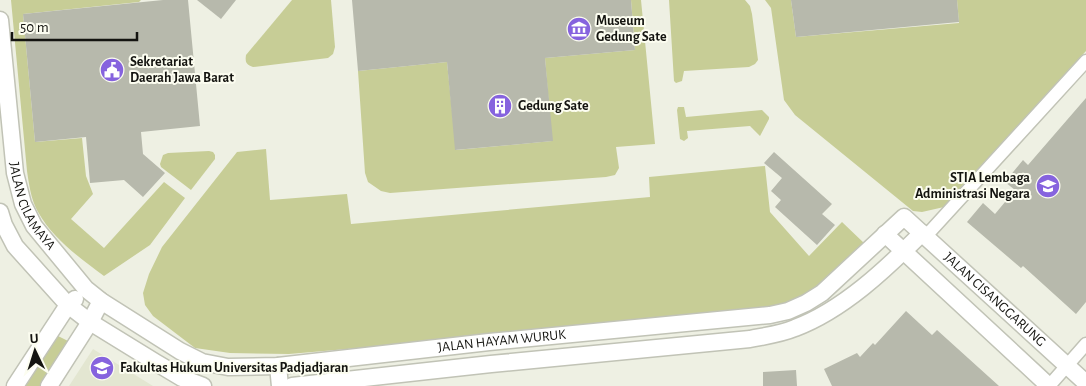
<svg xmlns="http://www.w3.org/2000/svg" width="1086" height="386" viewBox="0 0 1086 386" font-family="'Alegreya Sans',sans-serif">
  <rect width="100%" height="100%" fill="#eef0e3"/>
  <polygon fill="#e3e6d1" points="93,349 153,386 69,386"/>
  <g fill="#c7cd96">
    <path d="M11 0H141L139 2 23 14 35 142 82 138 86 176 93 194 71 219 104 248 164 182 185 198 150 245 104 276C80 258 53 239 38 212 31 200 29 184 27 171Z"/>
    <path d="M292 0H331L335 47 333 54 328 58 253 67C246 65 245 62 246 55Z"/>
    <polygon points="631,0 641,0 655,144 616,147 619,168 615,175 606,177 390,193 381,191 368,182 365,173 358,71 447,62 456,150 552,141 545,58 635,50"/>
    <polygon points="669,0 745,0 750,6 752,14 758,60 755,64 749,67 684,71 682,81 676,83 674,81"/>
    <polygon points="765,0 791,0 796,37 959,23 957,0 1086,0 1086,51 944,207 922,212 913,211 795,115 784,100 771,8"/>
    <polygon points="678,107 684,107 686,117 762,110 769,117 769,119 760,136 750,126 687,131 688,138 684,141 680,139 677,110"/>
    <polygon points="266,149 270,200 347,194 351,224 650,197 649,177 765,166 770,212 809,256 842,222 865,244 806,304 662,322 289,354 230,353 195,348 153,316 145,305 143,293 149,274 162,247 237,152"/>
    <polygon points="209,151 213,152 215,155 215,159 191,190 161,167 160,164 163,155 168,153"/>
    <polygon points="58,336 68,341 66,347 42,386 23,386 53,340"/>
  </g>
  <g fill="#b7b9ac">
    <polygon points="163,0 188,0 200,126 141,132 143,154 165,173 143,197 124,180 90,183 86,137 35,142 23,14"/>
    <polygon points="197,0 236,0 221,19"/>
    <polygon points="352,0 631,0 635,50 545,58 553,141 455,150 447,62 358,71"/>
    <polygon points="791,0 957,0 959,22 796,37"/>
    <polygon points="1086,98 1086,302 1076,314 1023,266 1021,268 967,222 983,203 995,214 1015,190 1005,182 1023,160 1028,165"/>
    <polygon points="774,152 832,204 822,214 835,225 817,245 775,207 781,200 771,191 782,178 764,163"/>
    <polygon points="906,311 932,335 937,330 999,386 832,386 824,369 857,353 860,357 873,343 875,345"/>
    <polygon points="796,370 797,386 763,386 763,372"/>
  </g>
  <g fill="none" stroke-linecap="round" stroke-linejoin="round">
    <g stroke="#c1c3b6" stroke-width="15">
      <g id="minor">
        <polyline points="926,236 1086,61"/>
        <polyline points="1049,386 1086,344"/>
      </g>
    </g>
    <g stroke="#c1c3b6" stroke-width="19">
      <g id="tertiary">
        <path id="s1" d="M0 20 15 173 23 204 34 226 86 289 101 301 180 351 202 362 228 367 278 366 489 342 770 315 788 311 806 303 822 293 904 217 1086 383"/>
        <polyline points="0,212 4,225 15,246 68,305 90,322 155,362 182,378 203,386"/>
        <polyline points="885,234 1049,386"/>
        <polyline points="278,366 280,386"/>
        <polyline points="15,386 68,305 75,299"/>
        <polyline points="49,386 90,322 101,301"/>
        <path d="M292 386 491 364 750 339C765 336 781 334 795 328 843 310 886 269 922 233"/>
      </g>
    </g>
    <use href="#minor" stroke="#fff" stroke-width="12"/>
    <use href="#tertiary" stroke="#fff" stroke-width="16"/>
  </g>
  <defs>
    <g id="museum-disc" transform="scale(1.25)"><circle r="9.5" fill="#8663de" stroke="#fcfdf0"/><path d="M0-6L6-3V-2H-6V-3ZM-5-1h2V3h-2ZM-1-1h2V3h-2ZM3-1h2V3H3ZM-6 4H6V6H-6Z" fill="#fff"/></g>
    <g id="civic-disc" transform="scale(1.25)"><circle r="9.5" fill="#8663de" stroke="#fcfdf0"/><path d="M-.6-6.5H3V-4.5H.6V-3L4-1V1h2V6H-6V1h2V-1L-.6-3ZM-1.2 2.5V6h2.4V2.5Z" fill="#fff"/></g>
    <g id="building-disc" transform="scale(1.25)"><circle r="9.5" fill="#8663de" stroke="#fcfdf0"/><path d="M-4-6H4V6H1V3H-1V6H-4ZM-2.5-4.3h1.7v1.8h-1.7ZM.8-4.3h1.7v1.8H.8ZM-2.5-1h1.7V.8h-1.7ZM.8-1h1.7V.8H.8Z" fill="#fff"/></g>
    <g id="university-disc" transform="scale(1.25)"><circle r="9.5" fill="#8663de" stroke="#fcfdf0"/><path d="M0-5L7-2L0 1L-7-2ZM-4 1L0 2.5L4 1V4Q0 6-4 4Z" fill="#fff"/></g>
  </defs>
  <g fill-rule="evenodd">
    <use href="#museum-disc" x="579" y="29"/>
    <use href="#civic-disc" x="112" y="70"/>
    <use href="#building-disc" x="500" y="106"/>
    <use href="#university-disc" x="1048" y="186"/>
    <use href="#university-disc" x="102" y="368"/>
  </g>
  <g text-anchor="middle" dominant-baseline="central" stroke-width="4" stroke-linejoin="round" paint-order="stroke">
    <g font-size="14" font-weight="bold" fill="#141410" stroke="#fcfdf0" text-anchor="start">
      <text x="596" y="21">Museum<tspan x="596" dy="16">Gedung Sate</tspan></text>
      <text x="130" y="62">Sekretariat<tspan x="130" dy="16">Daerah Jawa Barat</tspan></text>
      <text x="518" y="106">Gedung Sate</text>
      <text x="1030" y="178" text-anchor="end">STIA Lembaga<tspan x="1030" dy="16">Administrasi Negara</tspan></text>
      <text x="120" y="368">Fakultas Hukum Universitas Padjadjaran</text>
    </g>
    <g font-size="14" fill="#141410" stroke="#fcfdf0">
      <text stroke="none"><textPath href="#s1" startOffset="191">JALAN CILAMAYA</textPath></text>
      <text stroke="none"><textPath href="#s1" startOffset="1292">JALAN CISANGGARUNG</textPath></text>
      <text stroke="none"><textPath href="#s1" startOffset="731">JALAN HAYAM WURUK</textPath></text>
    </g>
  </g>
  <g transform="translate(35 351) rotate(356)" stroke="#fcfdf0" stroke-width="4" paint-order="stroke">
  <path d="M0-4L9 19L0 12L-9 19Z" fill="#141410"/>
  <text y="-8" font-size="14" font-weight="bold" text-anchor="middle" fill="#141410">U</text>
  </g>
  <path d="M12 32v8h125v-8" fill="none" stroke="#141410" stroke-width="2.5"/>
  <text x="20" y="32" font-size="15" fill="#141410" stroke="#fcfdf0" stroke-width="4" paint-order="stroke">50 m</text>
</svg>
